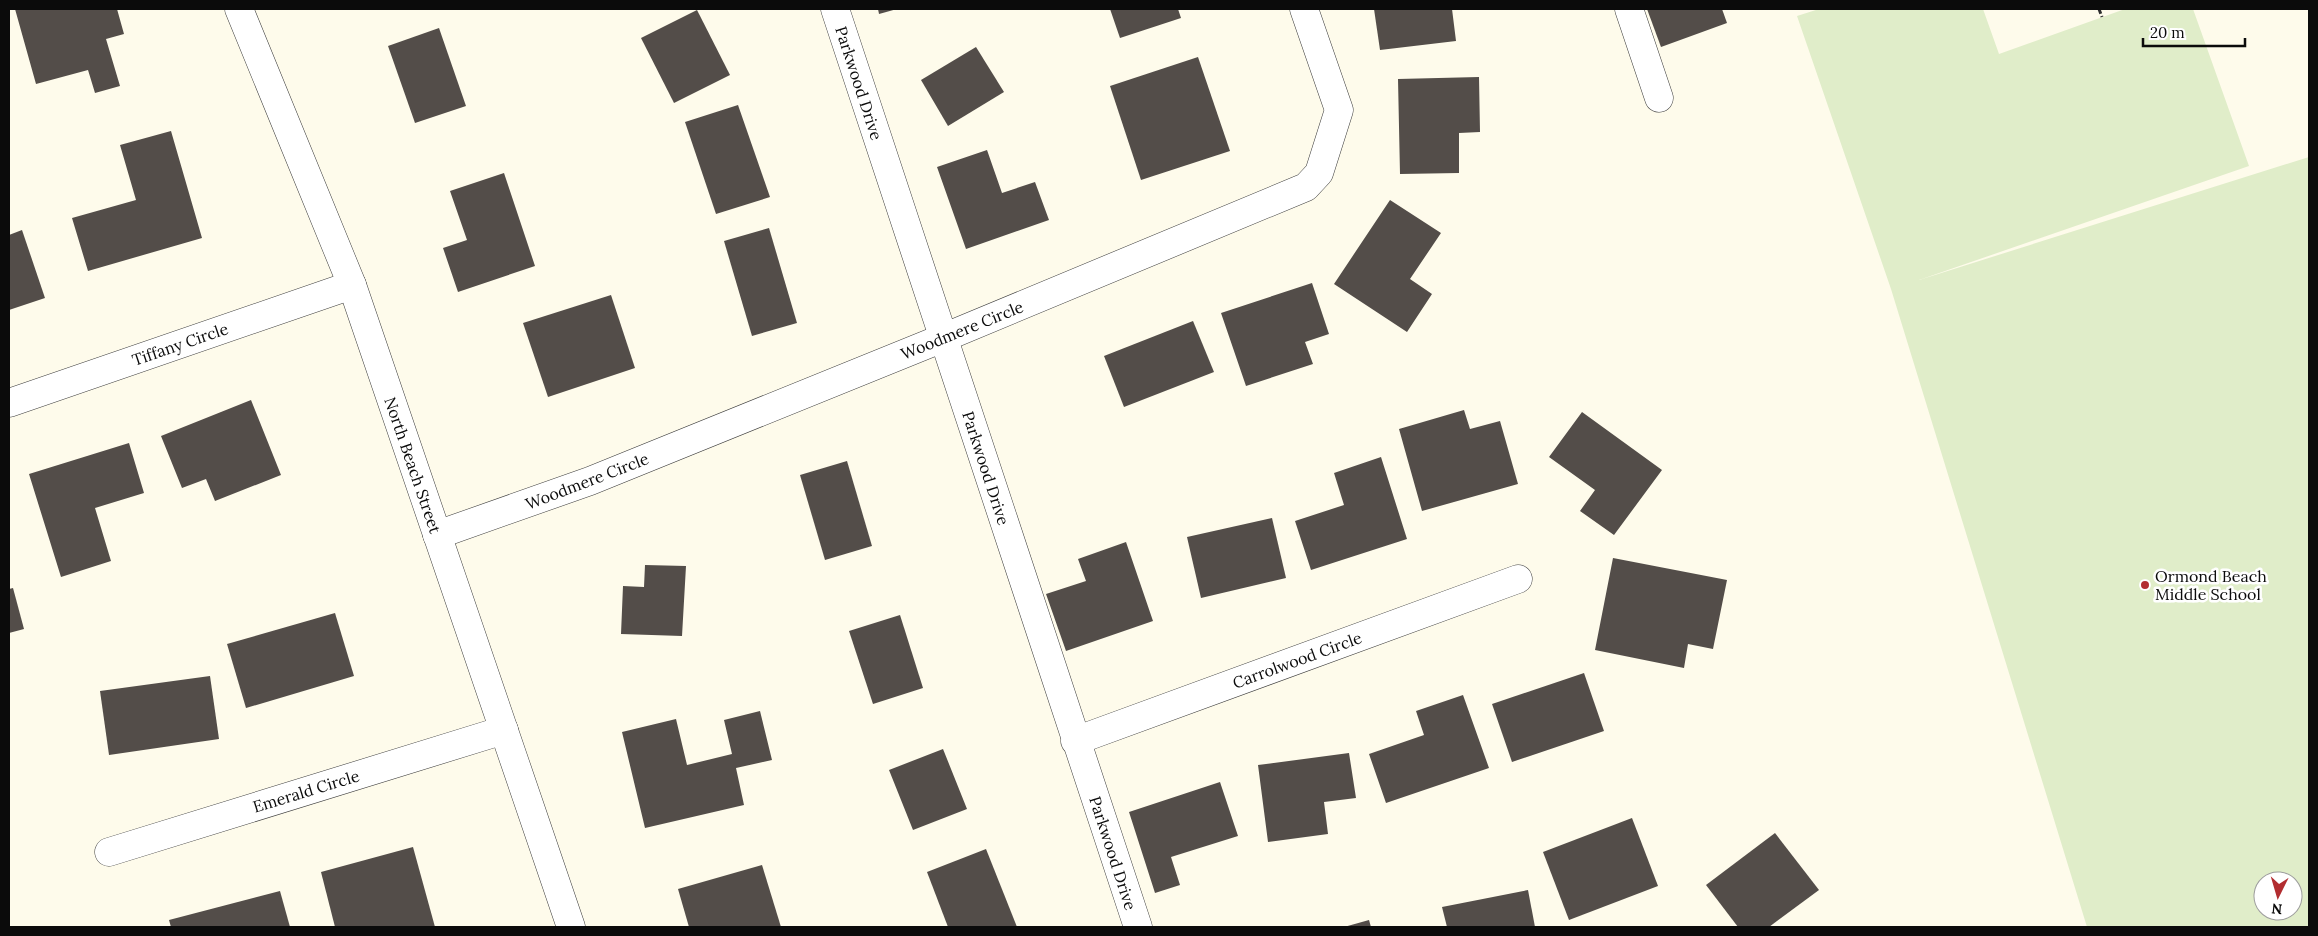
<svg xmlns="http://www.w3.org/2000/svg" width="2318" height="936" viewBox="0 0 2318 936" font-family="Lora,serif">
  <rect width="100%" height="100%" fill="#fefbeb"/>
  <path fill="#e0edc9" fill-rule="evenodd" d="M1819 9H1983L1999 54 2125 9H2193L2249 166 1919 280 2309 157V927H2087L1891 289 1797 16ZM2263 881H2293V911H2263Z"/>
  <g fill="#534d49">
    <polygon points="15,9 117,9 124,34 106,39 120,86 95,93 88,70 36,84"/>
    <polygon points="878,9 897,9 879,14"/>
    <polygon points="1110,9 1178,9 1181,18 1120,38"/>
    <polygon points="1374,9 1452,9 1456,41 1380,50"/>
    <polygon points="1647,9 1722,9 1727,23 1661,47"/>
    <polygon points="697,10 730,75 674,103 641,38"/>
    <polygon points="439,28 466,106 415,123 388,46"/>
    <polygon points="976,47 1004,92 948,126 921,80"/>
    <polygon points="1198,57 1230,151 1141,180 1110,86"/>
    <polygon points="1479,77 1480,132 1459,133 1459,173 1400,174 1398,79"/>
    <polygon points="738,105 770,197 716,214 685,122"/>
    <polygon points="171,131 202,238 88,271 72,218 136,200 120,145"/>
    <polygon points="987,150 1002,193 1035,182 1049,220 966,249 937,167"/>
    <polygon points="504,173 535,266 458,292 443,248 467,240 450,191"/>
    <polygon points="1390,200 1441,233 1410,279 1432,294 1407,332 1334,284"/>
    <polygon points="769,228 797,323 752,336 724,241"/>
    <polygon points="22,230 45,298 9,310 9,235"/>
    <polygon points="1312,283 1329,334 1305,342 1313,364 1246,386 1221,313"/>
    <polygon points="611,295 635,368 548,397 523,323"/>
    <polygon points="1193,321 1214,372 1124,407 1104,356"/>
    <polygon points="251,400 281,475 215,501 206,479 182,488 161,436"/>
    <polygon points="1464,410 1470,429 1500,421 1518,484 1422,511 1399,429"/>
    <polygon points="1582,412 1662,470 1614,535 1580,511 1595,490 1549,457"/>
    <polygon points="129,443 144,493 95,508 111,561 61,577 29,474"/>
    <polygon points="1381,457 1407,539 1311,570 1295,521 1344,505 1334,473"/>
    <polygon points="847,461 872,546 825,560 800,475"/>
    <polygon points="1272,518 1286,578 1201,598 1187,537"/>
    <polygon points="1126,542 1153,621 1066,651 1046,594 1086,581 1078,559"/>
    <polygon points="1613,558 1727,580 1713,649 1688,644 1684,668 1595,650"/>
    <polygon points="645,565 686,566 682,636 621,634 623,586 644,587"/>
    <polygon points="13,588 24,629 9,633 9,589"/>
    <polygon points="335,613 354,676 246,708 227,644"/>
    <polygon points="900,615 923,688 873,704 849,631"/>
    <polygon points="1584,673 1604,731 1512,762 1492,704"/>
    <polygon points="210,676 219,739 109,755 100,691"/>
    <polygon points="1463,695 1489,768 1386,803 1369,754 1424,735 1416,711"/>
    <polygon points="760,711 772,760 736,768 744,805 645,828 622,732 676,719 687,765 732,754 724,720"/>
    <polygon points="943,749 967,809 913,830 889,770"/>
    <polygon points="1349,753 1356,798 1324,802 1328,834 1268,842 1258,765"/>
    <polygon points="1220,782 1238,836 1171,857 1180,885 1155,893 1129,812"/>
    <polygon points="1632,818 1658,886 1569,920 1543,852"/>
    <polygon points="1775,833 1819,890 1769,927 1738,927 1706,885"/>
    <polygon points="413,847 435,927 335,927 321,872"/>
    <polygon points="986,849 1017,927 948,927 927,872"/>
    <polygon points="762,865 781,927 689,927 678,889"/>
    <polygon points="1528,890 1535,927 1447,927 1442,907"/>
    <polygon points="280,891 290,927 171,927 169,920"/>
    <polygon points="1369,920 1371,927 1344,927"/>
  </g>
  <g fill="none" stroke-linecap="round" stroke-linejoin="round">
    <g stroke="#3e3e3e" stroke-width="29">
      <g id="minor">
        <polyline points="239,9 352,285 571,927"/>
        <polyline points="835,9 1138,927"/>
        <polyline points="1629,9 1659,98"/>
        <polyline points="9,403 352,285"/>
        <polyline points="437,535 590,481 943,338 1306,187 1319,173 1339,110 1304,9"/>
        <polyline points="1075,741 1518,579"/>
        <polyline points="109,852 504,730"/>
      </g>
    </g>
    <polyline stroke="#2d2d2d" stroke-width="3" stroke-dasharray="5 2.5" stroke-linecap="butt" points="2099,9 2102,17"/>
    <use href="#minor" stroke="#fff" stroke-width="28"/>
  </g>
  <circle fill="#b22d30" stroke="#fff" stroke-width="2" cx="2145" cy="585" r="5"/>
  <g text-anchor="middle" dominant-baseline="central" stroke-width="5" stroke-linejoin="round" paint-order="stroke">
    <g font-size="16" fill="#0b0b0b" stroke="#fff">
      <text transform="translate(859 83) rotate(72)">Parkwood Drive</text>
      <text transform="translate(962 330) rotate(-22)">Woodmere Circle</text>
      <text transform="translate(180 344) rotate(-19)">Tiffany Circle</text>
      <text transform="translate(413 465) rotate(71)">North Beach Street</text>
      <text transform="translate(986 468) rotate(72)">Parkwood Drive</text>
      <text transform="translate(587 481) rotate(-21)">Woodmere Circle</text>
      <text transform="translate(1297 660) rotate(-20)">Carrolwood Circle</text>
      <text transform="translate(306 791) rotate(-17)">Emerald Circle</text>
      <text transform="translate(1113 853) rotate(72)">Parkwood Drive</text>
    </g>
    <g font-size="16" fill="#0b0b0b" stroke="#fff" text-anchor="start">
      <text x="2155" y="576">Ormond Beach<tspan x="2155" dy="18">Middle School</tspan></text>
    </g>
  </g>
  <rect width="2318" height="936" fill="none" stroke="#0b0b0b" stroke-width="20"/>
  <g transform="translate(2278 896) rotate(185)"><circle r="24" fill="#ffffff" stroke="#9d9d9d"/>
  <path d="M0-4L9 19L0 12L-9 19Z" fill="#b22d30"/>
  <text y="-8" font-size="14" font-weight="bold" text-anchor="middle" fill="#0b0b0b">N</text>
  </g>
  <path d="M2143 38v8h102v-8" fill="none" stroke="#0b0b0b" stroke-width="2.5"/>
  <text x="2150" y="38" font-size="15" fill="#0b0b0b" stroke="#ffffff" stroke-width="4" paint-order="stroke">20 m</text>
</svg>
